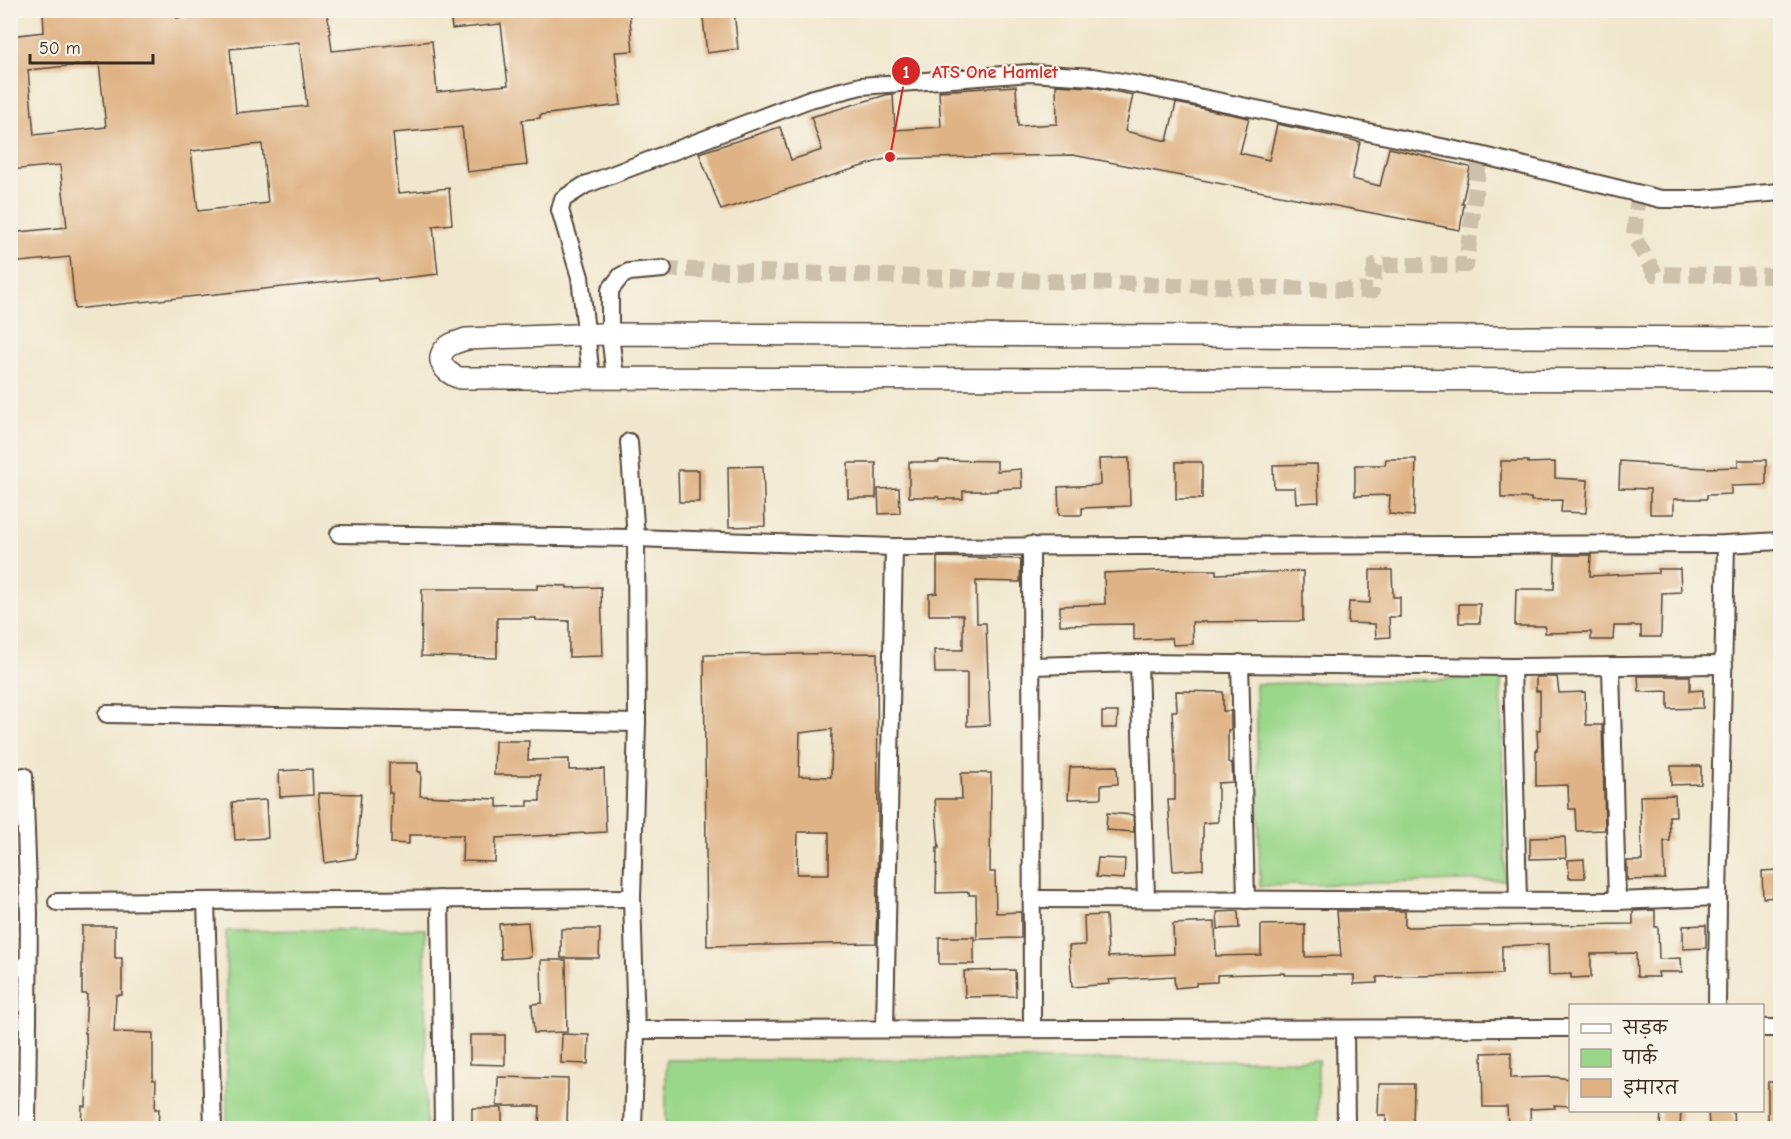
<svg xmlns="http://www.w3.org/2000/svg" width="1791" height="1139" viewBox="0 0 1791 1139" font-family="'Comic Neue','Playpen Sans Deva',sans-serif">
  <rect width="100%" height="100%" fill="#f7f3e8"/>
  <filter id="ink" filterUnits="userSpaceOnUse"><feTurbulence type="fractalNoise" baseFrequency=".0167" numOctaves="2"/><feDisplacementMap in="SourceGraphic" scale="12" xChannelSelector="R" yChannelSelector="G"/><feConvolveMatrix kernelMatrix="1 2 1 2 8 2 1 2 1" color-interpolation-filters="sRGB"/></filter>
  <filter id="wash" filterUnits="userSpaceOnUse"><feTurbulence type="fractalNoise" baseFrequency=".008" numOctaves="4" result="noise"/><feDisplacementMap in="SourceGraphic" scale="24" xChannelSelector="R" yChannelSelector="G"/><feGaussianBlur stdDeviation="1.35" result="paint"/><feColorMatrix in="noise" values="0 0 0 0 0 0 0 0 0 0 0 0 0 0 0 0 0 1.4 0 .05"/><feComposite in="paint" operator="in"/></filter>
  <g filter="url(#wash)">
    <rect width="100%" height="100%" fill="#f1e7ce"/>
    <g fill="#9bd78b" stroke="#6b8054" stroke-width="1.5">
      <polygon points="1501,678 1505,880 1260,886 1256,684"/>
      <polygon points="425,929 426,1128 227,1128 226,931"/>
      <rect x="666" y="1060" width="652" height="68"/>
    </g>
    <g id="blocks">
      <g fill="#dfb385" fill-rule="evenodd">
        <path d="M43 10H177V18L252 10H327L332 51 432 41 437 92 508 85 501 24 452 29 450 10H629L633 51 615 52 621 105 540 115V118L522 120 527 165 467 172 462 127 393 133 399 193 449 188 452 224 433 226 438 274 378 281 377 277 75 309 70 257 10 263V233L67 227 60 165 10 170V36L44 32ZM299 42 307 106 236 113 230 49ZM99 63 106 127 34 135 28 70ZM262 144 268 203 198 211 191 151Z"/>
        <polygon points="702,10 734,10 738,49 707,53"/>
        <polygon points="1056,85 1092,87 1133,95 1125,131 1167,141 1176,103 1249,118 1240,153 1269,160 1277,124 1360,142 1352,179 1380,186 1389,148 1470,167 1462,204 1464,204 1460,230 1073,155 885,159 721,210 699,153 780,127 791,160 822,150 811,117 886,95 893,94 895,130 941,127 939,91 1016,86 1018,126 1057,124"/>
        <polygon points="1129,458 1130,506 1082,508 1082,515 1059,515 1058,487 1100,485 1099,459"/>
        <polygon points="1386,459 1416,459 1414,516 1389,514 1390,495 1355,496 1355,465 1385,465"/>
        <polygon points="939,460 997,461 997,471 1021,469 1022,488 997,489 997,491 963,491 963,499 939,499 939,497 909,497 909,462 939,462"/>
        <polygon points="1738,460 1766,460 1766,485 1731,486 1731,494 1707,495 1707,499 1674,499 1674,514 1650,514 1650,489 1619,488 1620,461 1646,463 1646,465 1707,468 1738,467"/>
        <polygon points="1501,461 1528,461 1528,463 1555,462 1555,478 1588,480 1586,513 1561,512 1562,500 1531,501 1531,498 1501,498"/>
        <rect x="1176" y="462" width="26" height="37"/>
        <rect x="848" y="463" width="28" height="35"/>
        <polygon points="1317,464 1319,502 1296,503 1295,488 1274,488 1273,465"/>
        <polygon points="763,466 765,526 729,527 728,467"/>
        <polygon points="678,470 699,470 699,502 679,502"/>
        <polygon points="899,488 900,513 879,514 878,489"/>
        <polygon points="1555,555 1591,555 1590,576 1658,573 1658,569 1680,569 1681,592 1662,593 1661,637 1641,637 1641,626 1614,626 1613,640 1591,640 1591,632 1545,633 1545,626 1515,626 1516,589 1554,589"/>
        <polygon points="937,557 1021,559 1020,582 976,581 977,623 986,623 990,725 967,726 967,673 935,673 934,650 963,650 963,615 929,615 929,594 937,593"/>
        <polygon points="1170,570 1216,570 1216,574 1303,571 1303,621 1192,622 1193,644 1173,645 1172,638 1134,640 1134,624 1060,625 1060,606 1105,604 1104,573"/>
        <polygon points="1370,570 1392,570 1393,597 1400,597 1400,617 1389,617 1390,637 1376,638 1375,624 1348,623 1349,602 1370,603"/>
        <polygon points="537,585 567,586 567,588 601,587 603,656 569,657 569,621 536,620 536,618 497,618 497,658 421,656 422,589 537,589"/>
        <rect x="1459" y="604" width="21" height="19"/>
        <path d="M877 653 878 825 876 943 707 946 704 655ZM832 729 831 777 799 776 800 733ZM798 832H829V874H797Z"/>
        <polygon points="1638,676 1690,676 1690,691 1703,690 1703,708 1668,709 1668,691 1639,692"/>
        <polygon points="1536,677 1557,677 1559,693 1585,692 1586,725 1602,725 1605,830 1576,831 1575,809 1569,809 1568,785 1536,786 1536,750 1538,750 1537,730 1540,730 1540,691 1536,691"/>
        <polygon points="1176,691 1223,692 1223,711 1231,711 1231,730 1228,730 1228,763 1232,763 1233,782 1218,783 1218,822 1203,823 1203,869 1173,871 1168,800 1175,800 1175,765 1172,711 1177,711"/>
        <polygon points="1102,712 1118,712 1117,728 1102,728"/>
        <polygon points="495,741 529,741 528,760 569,759 569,770 604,769 606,832 496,838 495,862 462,861 463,835 409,835 409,844 391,843 392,793 389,793 389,763 418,763 418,772 421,772 420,796 497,799 497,807 528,806 528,801 540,801 540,775 494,775"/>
        <polygon points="1117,766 1118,784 1101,785 1101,798 1068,799 1070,767"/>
        <polygon points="1671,766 1701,766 1701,784 1671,785"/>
        <polygon points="312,769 313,795 280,797 279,771"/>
        <polygon points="961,773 991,773 990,872 995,872 996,913 1021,912 1021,938 977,939 976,895 969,895 969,892 936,893 937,848 939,848 935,799 962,799"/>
        <polygon points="318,793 361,794 356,858 325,863"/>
        <polygon points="1675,795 1676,816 1669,816 1670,841 1664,841 1665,879 1627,880 1627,861 1642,861 1640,796"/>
        <polygon points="266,800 268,838 235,840 232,802"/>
        <polygon points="1107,813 1133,815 1134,832 1106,830"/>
        <polygon points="1565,837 1566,858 1530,859 1530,838"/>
        <polygon points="1098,858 1125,859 1124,879 1096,877"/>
        <polygon points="1584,859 1585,878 1569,878 1568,860"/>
        <polygon points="1778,870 1779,897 1763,898 1762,871"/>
        <polygon points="1655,910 1655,927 1658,927 1659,959 1681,958 1682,972 1658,972 1659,977 1637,977 1636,953 1591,954 1591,977 1571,978 1571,974 1549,975 1548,944 1502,946 1502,974 1377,977 1377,983 1354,984 1354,975 1284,975 1284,973 1217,975 1217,982 1196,983 1196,986 1175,988 1174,976 1109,980 1110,984 1072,987 1069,946 1085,945 1084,916 1106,915 1108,957 1174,954 1173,924 1215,922 1216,956 1261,955 1261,925 1305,924 1305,957 1341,956 1337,911 1405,911 1405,927 1633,924 1633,911"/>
        <polygon points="1238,911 1239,928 1218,929 1217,912"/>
        <polygon points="528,922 531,957 501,959 499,924"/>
        <polygon points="1706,925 1706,948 1683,949 1683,926"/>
        <polygon points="82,926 115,926 115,958 122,958 122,995 116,995 114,1032 153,1033 153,1080 156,1080 155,1109 159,1109 158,1128 81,1128 82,1106 86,1107 87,1062 86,1033 85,1033 87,994 82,994"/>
        <polygon points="561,929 600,929 599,958 561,958"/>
        <rect x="939" y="937" width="35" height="27"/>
        <polygon points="541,960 566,960 567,1032 534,1033 532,1004 542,1003"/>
        <polygon points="1015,970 1016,996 965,997 964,971"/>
        <polygon points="562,1034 589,1035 588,1064 561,1063"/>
        <polygon points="470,1035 505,1035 505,1065 470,1064"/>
        <polygon points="1511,1052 1511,1078 1554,1077 1570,1079 1570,1106 1554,1105 1555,1108 1530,1109 1531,1128 1508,1128 1507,1107 1483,1107 1482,1053"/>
        <polygon points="498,1077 568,1079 567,1128 539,1128 540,1106 497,1106"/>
        <rect x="1768" y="1082" width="12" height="46"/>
        <polygon points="1379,1084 1414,1084 1413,1128 1386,1128 1386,1115 1378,1115"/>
        <rect x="472" y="1108" width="30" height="20"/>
        <polygon points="1661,1110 1681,1110 1680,1128 1660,1128"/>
        <polygon points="1708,1110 1733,1110 1734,1128 1709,1128"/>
      </g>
    </g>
  </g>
  <g filter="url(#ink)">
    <use href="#blocks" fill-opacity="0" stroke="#564638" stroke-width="1.5"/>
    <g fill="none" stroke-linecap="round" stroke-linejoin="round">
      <g stroke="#cdc1ab" stroke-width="16" stroke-dasharray="16 8" stroke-linecap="butt">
        <polyline points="1638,194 1634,237 1655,274 1780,276"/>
        <polyline points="663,269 1372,291 1375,265 1466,265 1480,155"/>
      </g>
      <g stroke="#564638" stroke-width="20">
        <g id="minor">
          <polyline points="591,377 580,277 560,210 563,199 585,185 810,99 861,86 1030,73 1093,77 1134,84 1480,155 1661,199 1702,199 1780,192"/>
          <polyline points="615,377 610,334 610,290 621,276 629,272 663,269"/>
          <polyline points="629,442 636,538 637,723 632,898 636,1030 633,1128"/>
          <polyline points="339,534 636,538 894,547 1726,544 1780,541"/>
          <polyline points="1031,545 1032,1029"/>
          <polyline points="1139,663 1146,899"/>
          <polyline points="1240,663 1246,900"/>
          <polyline points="1032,666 1139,663 1512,667 1724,665"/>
          <polyline points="1512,667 1518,900"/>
          <polyline points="1611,667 1617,901"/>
          <polyline points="107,714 637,723"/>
          <polyline points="24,776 29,914 27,1128"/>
          <polyline points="440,899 443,1128"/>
          <polyline points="1033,899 1617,901 1718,897"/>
          <polyline points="206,901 213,1128"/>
          <polyline points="57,902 632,898"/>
          <polyline points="10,968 28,967"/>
          <polyline points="1717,1006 1718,897 1726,544"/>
          <polyline points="1762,1028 1780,1028"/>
          <polyline points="885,1029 894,547"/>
          <polyline points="1345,1029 1346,1128"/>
          <polyline points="636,1030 1570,1028"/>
        </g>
      </g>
      <g stroke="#564638" stroke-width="24">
        <path id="tertiary" d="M1780 338 601 334 466 339C461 341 456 342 452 344 431 355 443 373 460 378L1780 380"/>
      </g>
      <use href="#minor" stroke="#fff" stroke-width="16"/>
      <use href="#tertiary" stroke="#fff" stroke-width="21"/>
    </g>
  </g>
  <path fill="none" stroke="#d62828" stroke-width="2" d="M890 157L906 71"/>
  <g fill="#d62828" stroke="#f7f3e8" stroke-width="2">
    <circle cx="890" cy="157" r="6"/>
    <circle cx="906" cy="71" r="15"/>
  </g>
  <g font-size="18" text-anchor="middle" font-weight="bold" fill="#fff">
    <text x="906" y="78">1</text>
  </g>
  <g font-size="18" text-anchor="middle" font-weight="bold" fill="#d62828" stroke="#f7f3e8" stroke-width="4.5" stroke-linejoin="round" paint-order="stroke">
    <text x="995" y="78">ATS One Hamlet</text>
  </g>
  <rect width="1791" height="1139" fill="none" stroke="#f7f3e8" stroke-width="36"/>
  <rect x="1569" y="1004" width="195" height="108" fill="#f7f3e8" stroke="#aca397" stroke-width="1.5"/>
  <rect x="1581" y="1024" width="30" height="9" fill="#ffffff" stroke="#aca397" stroke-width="1.5"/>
  <text x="1623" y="1034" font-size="18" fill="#3b2a1e">सड़क</text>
  <rect x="1581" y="1049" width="30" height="18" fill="#9bd78b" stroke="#aca397" stroke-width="1.5"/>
  <text x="1623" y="1064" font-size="18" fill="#3b2a1e">पार्क</text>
  <rect x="1581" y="1079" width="30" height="18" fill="#dfb385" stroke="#aca397" stroke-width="1.5"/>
  <text x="1623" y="1094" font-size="18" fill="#3b2a1e">इमारत</text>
  <path d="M30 54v9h123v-9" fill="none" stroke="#3b2a1e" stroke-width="3"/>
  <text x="39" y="54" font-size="18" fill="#3b2a1e" stroke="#f7f3e8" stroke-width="4.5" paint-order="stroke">50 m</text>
</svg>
